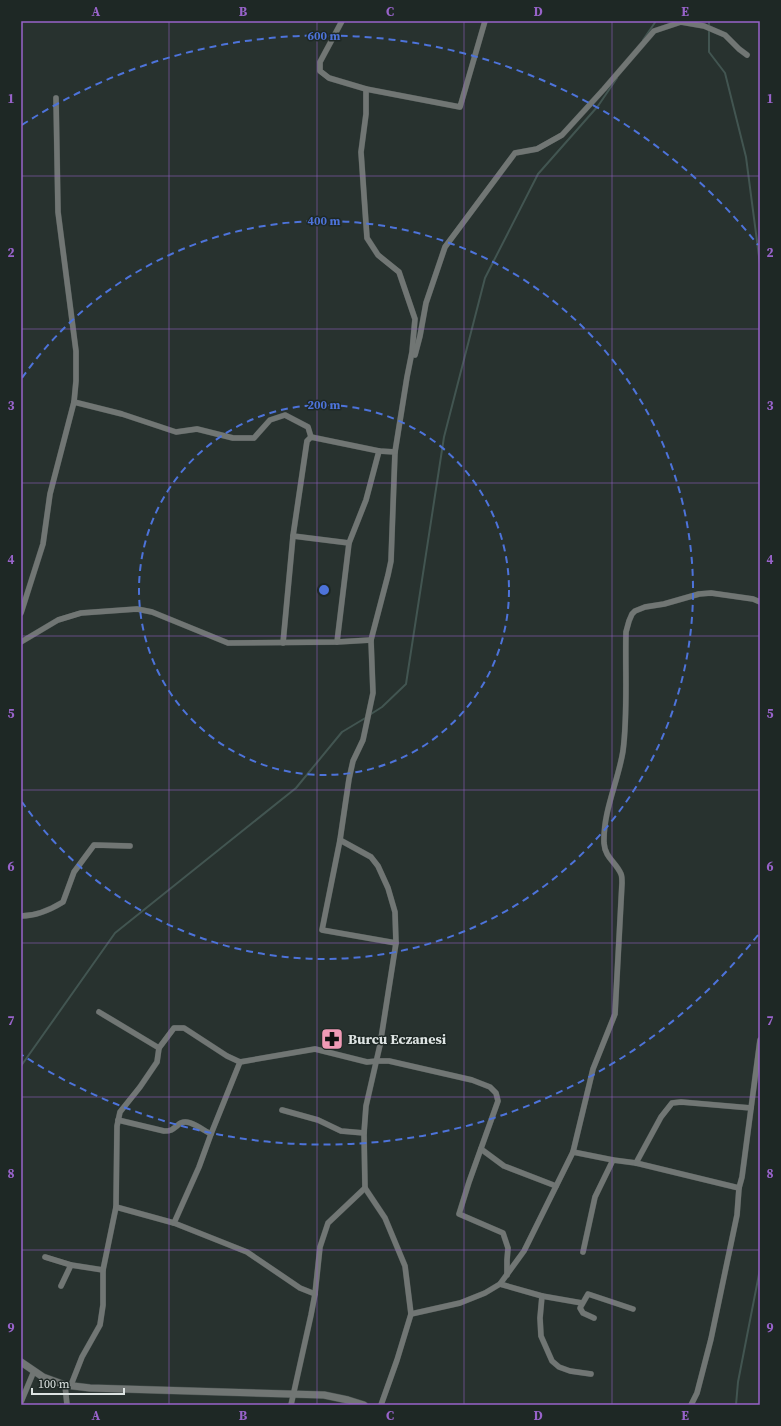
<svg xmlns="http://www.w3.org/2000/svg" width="781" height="1426" viewBox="0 0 781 1426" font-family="'Source Serif 4',serif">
  <rect width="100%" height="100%" fill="#28322f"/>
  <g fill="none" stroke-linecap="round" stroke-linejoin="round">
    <g stroke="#425551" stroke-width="2">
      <polyline points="709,21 709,52 725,73 746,157 760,264"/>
      <polyline points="643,40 656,21"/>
      <polyline points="371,714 382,707 406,684 444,437 485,278 538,174 598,106 617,78"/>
      <polyline points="21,1066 115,933 296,788 342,732 367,717"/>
      <polyline points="736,1405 738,1382 760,1269"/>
    </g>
    <g stroke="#454e4c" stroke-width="6">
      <g id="minor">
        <polyline points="342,21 320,62 320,71 329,78 366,89 460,107 485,21"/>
        <polyline points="366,89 366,114 361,152 367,238 378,255 399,272 415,319 412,352 407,377 395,452 391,561 388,575 371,640 373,693 363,740 353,761 349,779 340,840 322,930 396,943"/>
        <polyline points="415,355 420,336 426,303 445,247 515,153 537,149 562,135 604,89 654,31 681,22 704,26 725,35 739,49 747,55"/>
        <polyline points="74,402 122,414 176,432 197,429 233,438 254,438 270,420 285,415 308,427 311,437"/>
        <polyline points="293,536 349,543"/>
        <polyline points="21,613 43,544 50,494 74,402 76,381 76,351 58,212 56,98"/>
        <polyline points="21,642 58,620 81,613 137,609 152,612 228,643 337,642 371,640"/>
        <polyline points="337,642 349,543 366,500 379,451"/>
        <polyline points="283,643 293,536 307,441 311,437 379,451 395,452"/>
        <polyline points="340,840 371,857 378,866 388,888 395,912 396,943 380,1045 366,1106 364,1133 365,1188 385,1218 405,1266 411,1314 397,1360 381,1405"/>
        <path d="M21 916C36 916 50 910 63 902L74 872 94 845 130 846"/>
        <polyline points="99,1012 159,1048"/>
        <polyline points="282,1110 318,1120 341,1131 364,1133"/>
        <path d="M118 1120 164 1131C172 1131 173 1129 178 1125 187 1116 202 1130 211 1134"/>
        <polyline points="481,1149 504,1166 556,1186"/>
        <polyline points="573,1152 613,1160 636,1163 739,1188"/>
        <polyline points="636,1163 661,1117 672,1103 681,1102 751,1108"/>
        <polyline points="116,1207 174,1223 247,1252 300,1288 315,1294"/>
        <polyline points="174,1223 199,1167 211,1134 240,1062"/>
        <polyline points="583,1252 595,1197 613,1160"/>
        <polyline points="45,1257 71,1265 103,1270"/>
        <polyline points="500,1284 542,1296 582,1303"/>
        <polyline points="61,1286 71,1265"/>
        <polyline points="542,1296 540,1318 541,1336 552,1361 559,1367 570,1371 591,1374"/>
        <path d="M411 1314 460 1303 485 1293 500 1284 524 1251 573 1152 593 1069 615 1014 622 883C622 880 622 876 621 874 616 862 605 858 604 843 603 811 618 782 623 751 628 713 625 671 626 632L629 621 632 614 635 611 645 607 664 604 699 594 711 593 753 599 760 602"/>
        <polyline points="594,1318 583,1313 580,1308 588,1294 633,1309"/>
        <polyline points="65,1385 67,1405"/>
        <polyline points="71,1385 82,1357 100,1325 103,1305 103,1270 116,1207 117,1126 120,1112 140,1087 157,1062 159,1048 174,1028 184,1028 227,1056 240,1062 315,1049 367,1062 377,1061 389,1061 472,1080 490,1087 496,1093 498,1101 469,1182 459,1214 503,1233 508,1248 507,1260 507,1275"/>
        <polyline points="21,1402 34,1371"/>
        <polyline points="291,1405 311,1315 315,1294 320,1247 328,1223 365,1188"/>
        <polyline points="691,1405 697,1393 711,1339 737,1215 739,1188 742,1177 760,1040"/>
      </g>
    </g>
    <g stroke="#454e4c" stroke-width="8">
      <polyline id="tertiary" points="21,1362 43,1377 65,1385 90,1388 324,1395 348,1400 364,1405"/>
    </g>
    <use href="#minor" stroke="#717674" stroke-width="5.5"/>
    <use href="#tertiary" stroke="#717674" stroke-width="7"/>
  </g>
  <path fill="none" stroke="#9863ca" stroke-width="1" stroke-opacity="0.55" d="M169 21V1405M317 21V1405M464 21V1405M612 21V1405M21 176H760M21 329H760M21 483H760M21 636H760M21 790H760M21 943H760M21 1097H760M21 1250H760"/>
  <g fill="none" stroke="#4d73da" stroke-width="2" stroke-dasharray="7 5">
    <circle cx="324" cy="590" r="185"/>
    <path d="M22 378A369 369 0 1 1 22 802"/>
    <path d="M758 935A554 554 0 0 1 22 1055M22 125A554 554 0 0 1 758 245"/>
  </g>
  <defs>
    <g id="pharmacy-square" transform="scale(1.15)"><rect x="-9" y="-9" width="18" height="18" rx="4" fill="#f09ab6" stroke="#1e2825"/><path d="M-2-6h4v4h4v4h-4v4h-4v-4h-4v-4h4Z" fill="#111"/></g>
  </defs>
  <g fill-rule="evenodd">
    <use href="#pharmacy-square" x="332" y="1039"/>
  </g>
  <g text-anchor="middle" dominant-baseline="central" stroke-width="3" stroke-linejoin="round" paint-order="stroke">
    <g font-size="14" font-weight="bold" fill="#dde3e2" stroke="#1e2825" text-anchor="start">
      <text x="348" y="1039">Burcu Eczanesi</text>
    </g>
  </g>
  <circle cx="324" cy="590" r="6" fill="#4d73da" stroke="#1e2825" stroke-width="2"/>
  <g font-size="12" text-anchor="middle" font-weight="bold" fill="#4d73da" stroke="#1e2825" stroke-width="3" stroke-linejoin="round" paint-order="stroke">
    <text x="324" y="40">600 m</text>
    <text x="324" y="225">400 m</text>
    <text x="324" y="409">200 m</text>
  </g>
  <rect width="781" height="1426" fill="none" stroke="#1e2825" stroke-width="44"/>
  <path d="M32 1388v6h92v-6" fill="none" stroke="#dde3e2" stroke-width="2"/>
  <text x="38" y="1388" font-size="12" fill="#dde3e2" stroke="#1e2825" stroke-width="3" paint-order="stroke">100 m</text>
  <rect x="22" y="22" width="737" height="1382" fill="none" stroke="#9863ca" stroke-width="1.5"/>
  <g font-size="13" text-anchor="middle" font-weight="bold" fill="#9863ca">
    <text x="96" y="16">A</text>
    <text x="243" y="16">B</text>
    <text x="390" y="16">C</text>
    <text x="538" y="16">D</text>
    <text x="685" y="16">E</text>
    <text x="11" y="103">1</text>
    <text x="770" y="103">1</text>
    <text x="11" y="257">2</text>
    <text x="770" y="257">2</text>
    <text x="11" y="410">3</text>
    <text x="770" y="410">3</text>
    <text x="11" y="564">4</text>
    <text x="770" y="564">4</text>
    <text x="11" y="718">5</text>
    <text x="770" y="718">5</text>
    <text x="11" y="871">6</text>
    <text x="770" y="871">6</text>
    <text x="11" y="1025">7</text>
    <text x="770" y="1025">7</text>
    <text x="11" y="1178">8</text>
    <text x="770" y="1178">8</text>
    <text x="11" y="1332">9</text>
    <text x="770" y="1332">9</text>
    <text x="96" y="1420">A</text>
    <text x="243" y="1420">B</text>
    <text x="390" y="1420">C</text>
    <text x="538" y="1420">D</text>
    <text x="685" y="1420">E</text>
  </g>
</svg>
